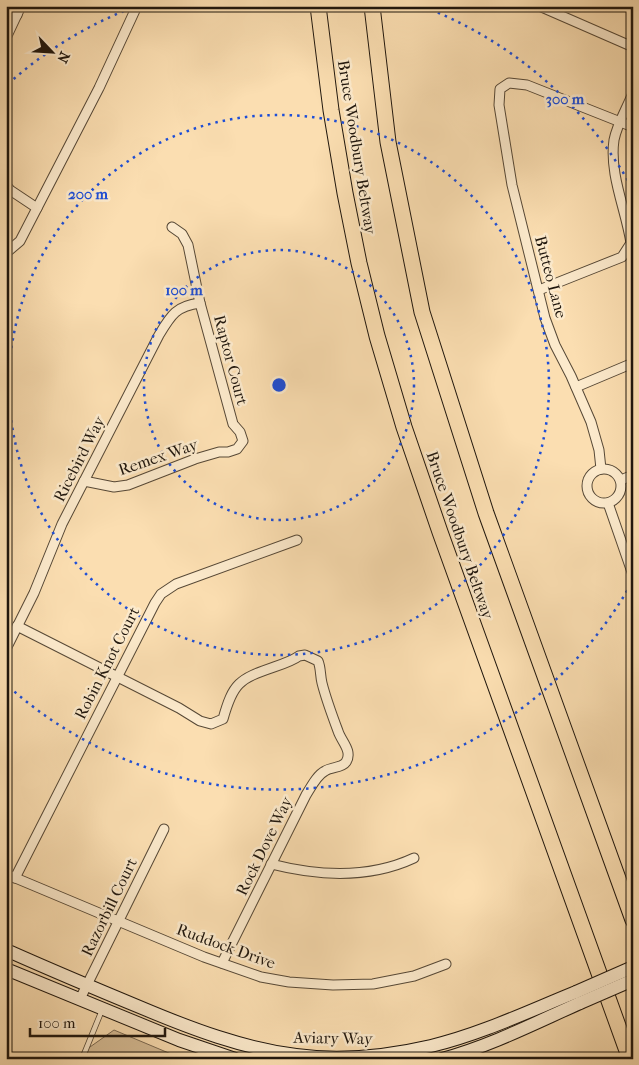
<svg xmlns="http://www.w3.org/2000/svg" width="639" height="1065" viewBox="0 0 639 1065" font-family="'IM FELL French Canon',serif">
  <rect width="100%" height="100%" fill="#fbdeb1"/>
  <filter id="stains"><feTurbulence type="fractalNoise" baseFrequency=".004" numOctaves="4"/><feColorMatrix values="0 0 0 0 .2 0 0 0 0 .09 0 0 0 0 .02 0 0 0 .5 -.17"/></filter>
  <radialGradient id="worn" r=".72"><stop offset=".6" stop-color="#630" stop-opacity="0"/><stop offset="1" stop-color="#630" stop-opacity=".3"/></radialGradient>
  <polygon fill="#d6bc95" stroke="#7a6951" points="114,1030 183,1059 73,1059"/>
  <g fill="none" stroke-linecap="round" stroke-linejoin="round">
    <g stroke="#564836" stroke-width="6">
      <polyline id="lane" points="82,1059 102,1010"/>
    </g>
    <g stroke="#564836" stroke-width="11">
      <g id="street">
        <polyline points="539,6 633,47"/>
        <polyline points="6,10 17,15"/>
        <polyline points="6,38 21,6"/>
        <polyline points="6,185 10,190 37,208"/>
        <polyline points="6,253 20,241 99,88 137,6"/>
        <path d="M539 290 622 257 631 243C626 210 609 174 614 140 617 124 627 108 633 93"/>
        <polyline points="576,387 633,363"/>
        <circle cx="604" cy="486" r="17"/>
        <polyline points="601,469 599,450 591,422 571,376 555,345 545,318 512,185 499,105 500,89 509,83 527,85 633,127"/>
        <polyline points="621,480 633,475"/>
        <polyline points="84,481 114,487 128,485 195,459 219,452 228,452 237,449 243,441 240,432 233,424 200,303 188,245 182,234 172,227"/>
        <polyline points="608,503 633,575"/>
        <path d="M17 626 179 708 200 721 211 724 223 719C233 683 239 679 274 667 283 664 292 661 299 656L305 655 318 661C321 668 320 675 322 683 326 699 332 715 338 731 341 741 353 751 346 762 342 768 331 767 325 771 317 775 311 787 306 795L222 963"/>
        <path d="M6 649 34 593 62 524 159 335C171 315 176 306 200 303"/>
        <path d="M271 864C318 876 369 879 414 858"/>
        <polyline points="6,874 204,957 261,977 289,982 333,985 373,984 414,976 446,964"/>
        <polyline points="15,878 155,603 161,594 176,584 297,540"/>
        <polyline points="80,999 164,829"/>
      </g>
    </g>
    <g stroke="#1f160d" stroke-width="14">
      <g id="secondary">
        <path d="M6 950C51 970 96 989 142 1008 192 1029 242 1048 296 1055 340 1061 388 1056 431 1046 481 1034 529 1011 576 992"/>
        <polyline points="6,969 179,1040 235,1059"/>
        <path d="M442 1059C490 1046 535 1023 580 1003"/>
      </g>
    </g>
    <g stroke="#1f160d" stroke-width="17">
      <g id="highway">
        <polyline points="318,6 331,110 345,193 359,263 377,336 404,427 440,532 630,1059"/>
        <polyline points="372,6 388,142 422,312 486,513 633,920"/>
      </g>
    </g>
    <use href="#lane" stroke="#fceacc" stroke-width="4.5"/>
    <use href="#street" stroke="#fceacc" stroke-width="9"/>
    <use href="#secondary" stroke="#fceacc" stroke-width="12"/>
    <use href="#highway" stroke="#fbdeb1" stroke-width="15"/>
    <g stroke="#1f160d" stroke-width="14" stroke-linecap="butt">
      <g id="secondary-bridge">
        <polyline points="576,992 633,967"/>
        <polyline points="580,1003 633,980"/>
      </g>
    </g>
    <use href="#secondary-bridge" stroke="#fceacc" stroke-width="12"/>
  </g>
  <g fill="none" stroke="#1d4ed8" stroke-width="2.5" stroke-dasharray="2.5 5">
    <circle cx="279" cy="385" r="135"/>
    <circle cx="279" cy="385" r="270"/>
    <path d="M631 584A405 405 0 0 1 8 686M8 84A405 405 0 0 1 134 7M424 7A405 405 0 0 1 631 186"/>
  </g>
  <g text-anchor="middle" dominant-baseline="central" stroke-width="5" stroke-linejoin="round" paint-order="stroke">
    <g font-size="16" fill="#1f160d" stroke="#fceacc">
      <text transform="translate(357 147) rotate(81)">Bruce Woodbury Beltway</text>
      <text transform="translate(551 277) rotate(75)">Butteo Lane</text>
      <text transform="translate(231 360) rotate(75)">Raptor Court</text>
      <text transform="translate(158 457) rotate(-19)">Remex Way</text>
      <text transform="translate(79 459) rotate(-63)">Ricebird Way</text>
      <text transform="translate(460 535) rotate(71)">Bruce Woodbury Beltway</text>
      <text transform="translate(107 663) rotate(-63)">Robin Knot Court</text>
      <text transform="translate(264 846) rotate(-64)">Rock Dove Way</text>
      <text transform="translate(109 907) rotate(-64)">Razorbill Court</text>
      <text transform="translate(226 946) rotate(20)">Ruddock Drive</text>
      <text transform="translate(333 1038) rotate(1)">Aviary Way</text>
    </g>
  </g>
  <circle cx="279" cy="385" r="8" fill="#1d4ed8" stroke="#fceacc" stroke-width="2.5"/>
  <g font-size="15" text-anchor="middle" font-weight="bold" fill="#1d4ed8" stroke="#fceacc" stroke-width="5" stroke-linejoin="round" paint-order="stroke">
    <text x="565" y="104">300 m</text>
    <text x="88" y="199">200 m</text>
    <text x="184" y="295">100 m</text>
  </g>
  <rect width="639" height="1065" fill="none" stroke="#fbdeb1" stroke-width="25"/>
  <rect x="8" y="8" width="624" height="1050" fill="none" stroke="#1f160d" stroke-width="2.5"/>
  <rect x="12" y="12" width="614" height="1040" fill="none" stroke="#1f160d"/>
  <g transform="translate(52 52) rotate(115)" stroke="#fceacc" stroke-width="4" paint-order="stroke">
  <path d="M0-4L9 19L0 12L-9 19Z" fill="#1f160d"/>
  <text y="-8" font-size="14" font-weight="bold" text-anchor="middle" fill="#1f160d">N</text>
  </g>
  <path d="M30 1028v8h135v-8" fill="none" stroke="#1f160d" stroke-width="2.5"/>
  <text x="38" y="1028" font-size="15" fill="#1f160d" stroke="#fceacc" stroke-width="4" paint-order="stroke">100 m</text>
  <rect width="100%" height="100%" filter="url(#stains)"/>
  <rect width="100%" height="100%" fill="url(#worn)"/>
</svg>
